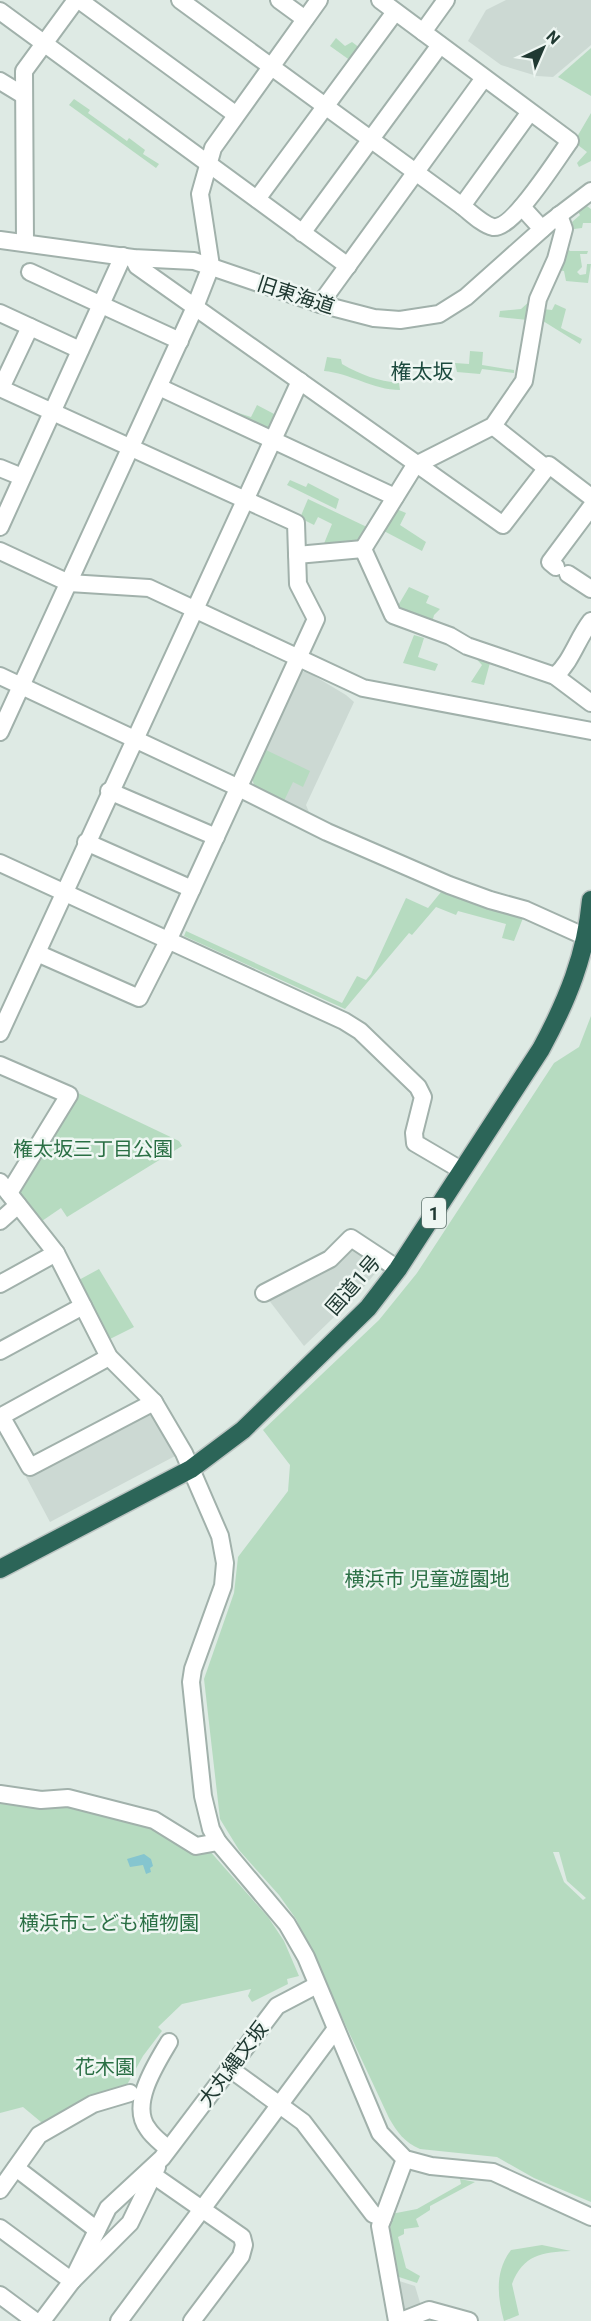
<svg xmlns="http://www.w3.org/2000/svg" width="591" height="2321" viewBox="0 0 591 2321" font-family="Roboto,'Noto Sans JP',sans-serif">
  <rect width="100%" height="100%" fill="#deeae4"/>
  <g fill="#ccd9d3">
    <polygon points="506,0 591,0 591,45 553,77 537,76 501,65 468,41 486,10"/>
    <polygon points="306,671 346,695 354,702 306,805 311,817 255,789 252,777 300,673"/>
    <polygon points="350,1244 383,1264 357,1295 304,1346 268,1299"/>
    <polygon points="145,1412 151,1413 177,1455 50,1522 25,1475"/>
    <polygon points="396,2280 415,2286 421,2306 402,2313"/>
  </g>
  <g fill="#b6dbc0" fill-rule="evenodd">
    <polygon points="336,38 345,46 352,42 360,48 351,61 330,46"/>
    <polygon points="591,48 591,96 558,77"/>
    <polygon points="74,99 90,110 88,113 127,141 129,138 145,150 143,154 159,164 156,168 69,105"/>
    <polygon points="591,113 591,161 579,167 577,163 587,152 574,142"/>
    <polygon points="584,204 591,209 591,223 583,223 582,228 574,229 572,222 580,215 576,209"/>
    <polygon points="565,247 570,251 588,251 587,254 580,254 582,267 577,272 580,275 586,274 587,264 591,264 588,283 566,281 564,271 557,270"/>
    <polygon points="531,300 528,320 499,317 500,311 521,309"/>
    <polygon points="555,304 566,309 561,328 582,339 580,344 543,321 543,309 552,310"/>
    <polygon points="470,351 483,352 482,365 514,370 514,373 482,369 480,374 457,372 455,363 469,364"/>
    <path d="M327 357 341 359 342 364C361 375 378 381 399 383L400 390C373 390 350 373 324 371Z"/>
    <polygon points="257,405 276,415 268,432 222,412 223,408 251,417"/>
    <polygon points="290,480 306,487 308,483 339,499 336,509 287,485"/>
    <polygon points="308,499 369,528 362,543 323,546 332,524 318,517 314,525 300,518"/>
    <polygon points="394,508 406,513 400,525 426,542 422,551 382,530"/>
    <polygon points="409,587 429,596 426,603 440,609 434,615 432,623 397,610 391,597 399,604"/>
    <polygon points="414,635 424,638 418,657 438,664 435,671 403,663"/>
    <polygon points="471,653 491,659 484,685 471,682 482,665"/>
    <polygon points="266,750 310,771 303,787 293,782 283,803 255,789 252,777"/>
    <polygon points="441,892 523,918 514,941 502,938 506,924 458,911 456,915 436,907 412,935 409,933 345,1009 184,936 186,931 342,1003 357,976 366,980 371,974 406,898 428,908"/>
    <path d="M591 1016V2202L534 2178 497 2157 420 2149C404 2142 397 2132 389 2118L296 1919 279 1895 239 1850 220 1819 204 1679 234 1593 238 1557 288 1491 290 1465 263 1430 379 1320 417 1273 554 1063 579 1047ZM553 1852H559L567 1881 586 1898 583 1900 564 1882Z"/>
    <polygon points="76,1092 179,1141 182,1146 67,1217 61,1208 42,1221 19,1192"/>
    <polygon points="99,1269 134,1327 108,1340 77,1281"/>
    <polygon points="0,1798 46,1801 154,1822 208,1849 268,1917 284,1941 299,1976 287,1979 288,1984 252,2002 248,1996 251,1989 182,2004 158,2027 162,2031 143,2056 123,2092 47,2127 23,2107 0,2113"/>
    <polygon points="460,2179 475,2182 430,2206 430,2210 416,2219 419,2227 404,2229 404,2234 398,2237 406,2268 420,2276 417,2283 396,2276 389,2249 391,2214 417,2209 461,2184"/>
    <path d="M542 2245 571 2251C542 2252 523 2255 512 2284L519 2315 504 2321C497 2296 495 2271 511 2250Z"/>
  </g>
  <polygon fill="#85c5cf" points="144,1854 151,1859 153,1866 150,1868 151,1872 146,1874 143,1865 130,1867 127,1859"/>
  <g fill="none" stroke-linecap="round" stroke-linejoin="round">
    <g stroke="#a1b1ab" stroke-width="20">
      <g id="minor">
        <polyline points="79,0 235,114"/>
        <path d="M180 0 462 206C470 212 483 225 493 227 513 230 558 157 570 141L380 0"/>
        <polyline points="279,0 305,19"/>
        <polyline points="0,11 348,266"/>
        <polyline points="423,32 446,0"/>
        <polyline points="0,81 23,95"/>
        <polyline points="257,199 395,12"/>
        <polyline points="462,206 530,112"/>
        <polyline points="522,207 542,229"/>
        <polyline points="559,215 564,229 556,259 538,299 524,381 493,426 418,464 412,470 363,549 393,615 450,636 467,646 555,676 591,703"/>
        <polyline points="302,233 440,45"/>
        <polyline points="0,240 133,258 194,261 320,304 374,318 400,320 439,314 466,297 549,223 591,191"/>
        <polyline points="25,243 24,71 76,0"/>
        <polyline points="133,258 137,266 503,525 549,465 591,497"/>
        <polyline points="30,272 180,341"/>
        <polyline points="320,304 484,78"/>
        <polyline points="0,313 80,350"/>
        <polyline points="159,387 395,497"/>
        <polyline points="0,388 296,523 298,584 316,619 168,941 139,998 37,953"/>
        <polyline points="1,388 30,327"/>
        <polyline points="493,426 546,468"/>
        <polyline points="0,468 22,477"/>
        <polyline points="0,527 123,256"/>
        <polyline points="0,551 69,583 149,588 363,688 591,731"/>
        <polyline points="297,555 363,549"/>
        <polyline points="556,567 550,562 591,507"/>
        <polyline points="568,574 591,589"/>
        <polyline points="0,676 239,788 327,832 449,885 490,900 526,910 586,937"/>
        <path d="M555 676C572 661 577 639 591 621"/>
        <polyline points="0,732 195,307 211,266 200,194 213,148 319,0"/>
        <polyline points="109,791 216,837"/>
        <polyline points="86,842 192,889"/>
        <polyline points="0,863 344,1021 360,1031 418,1087 423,1097 414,1133 415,1143 461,1170"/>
        <polyline points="0,1033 300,381"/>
        <polyline points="0,1065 69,1095 9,1193"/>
        <polyline points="0,1182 56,1253 109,1357 154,1402 184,1453 220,1536 225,1563 223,1586 193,1669 191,1682 203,1796 211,1829 218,1842 287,1924 306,1957 380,2133 405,2159 431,2166 493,2172 591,2217"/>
        <polyline points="0,1221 18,1205"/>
        <polyline points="0,1284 56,1253"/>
        <polyline points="264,1293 330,1259 351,1238 398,1269"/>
        <polyline points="0,1351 83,1306"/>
        <polyline points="1,1416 30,1467 154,1402"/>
        <polyline points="0,1417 109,1357"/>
        <polyline points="0,1794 41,1800 68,1798 154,1820 196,1846 218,1842"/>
        <polyline points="229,2068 303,2122 373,2214 383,2218"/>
        <path d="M168 2149C162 2143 153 2137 148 2129 129 2105 156 2064 169 2042"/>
        <polyline points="16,2168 97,2230"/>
        <polyline points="153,2175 242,2237 244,2245 241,2256 192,2321"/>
        <polyline points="0,2190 39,2135 93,2104 130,2093"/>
        <polyline points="0,2228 72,2281"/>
        <polyline points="72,2281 108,2208 162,2158 277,2006 317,1985"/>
        <polyline points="0,2295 35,2321"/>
        <polyline points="42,2321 72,2281 130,2223 157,2167"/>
        <polyline points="119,2321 335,2030"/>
        <polyline points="397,2321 380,2226 405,2159"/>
        <polyline points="401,2321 429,2310 469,2321"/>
      </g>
    </g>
    <g stroke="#bcc4c2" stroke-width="21">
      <path id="highway" d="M0 1569 191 1469 243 1430 368 1308 398 1269 541 1049C567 1001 586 955 591 900"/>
    </g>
    <use href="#minor" stroke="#fff" stroke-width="16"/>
    <use href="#highway" stroke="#2c6558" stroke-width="18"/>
  </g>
  <g text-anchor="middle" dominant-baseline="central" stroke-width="5" stroke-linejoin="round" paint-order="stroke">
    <rect fill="#eef6f2" stroke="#5e726c" stroke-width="1.5" x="422" y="1198" width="24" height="30" rx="4.5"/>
    <g font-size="18" font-weight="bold" fill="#203932">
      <text x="434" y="1213">1</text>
    </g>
    <g font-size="20" fill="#203932" stroke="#eef6f2">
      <text transform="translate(296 295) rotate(18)">旧東海道</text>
      <text transform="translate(353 1285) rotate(-49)">国道1号</text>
      <text transform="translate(233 2064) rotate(-53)">大丸縄文坂</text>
    </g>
    <g font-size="20" fill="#2a6f44" stroke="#eef6f2">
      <text x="93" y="1149">権太坂三丁目公園</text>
      <text x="427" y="1579">横浜市 児童遊園地</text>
      <text x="109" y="1923">横浜市こども植物園</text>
      <text x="105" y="2067">花木園</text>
    </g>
    <g font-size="21" fill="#1c4a3e" stroke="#eef6f2">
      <text x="422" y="372">権太坂</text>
    </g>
  </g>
  <g transform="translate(543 48) rotate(44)" stroke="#eef6f2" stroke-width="4.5" paint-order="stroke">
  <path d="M0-4.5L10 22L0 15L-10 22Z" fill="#203932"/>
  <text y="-9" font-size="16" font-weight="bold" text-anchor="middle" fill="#203932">N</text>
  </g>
</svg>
